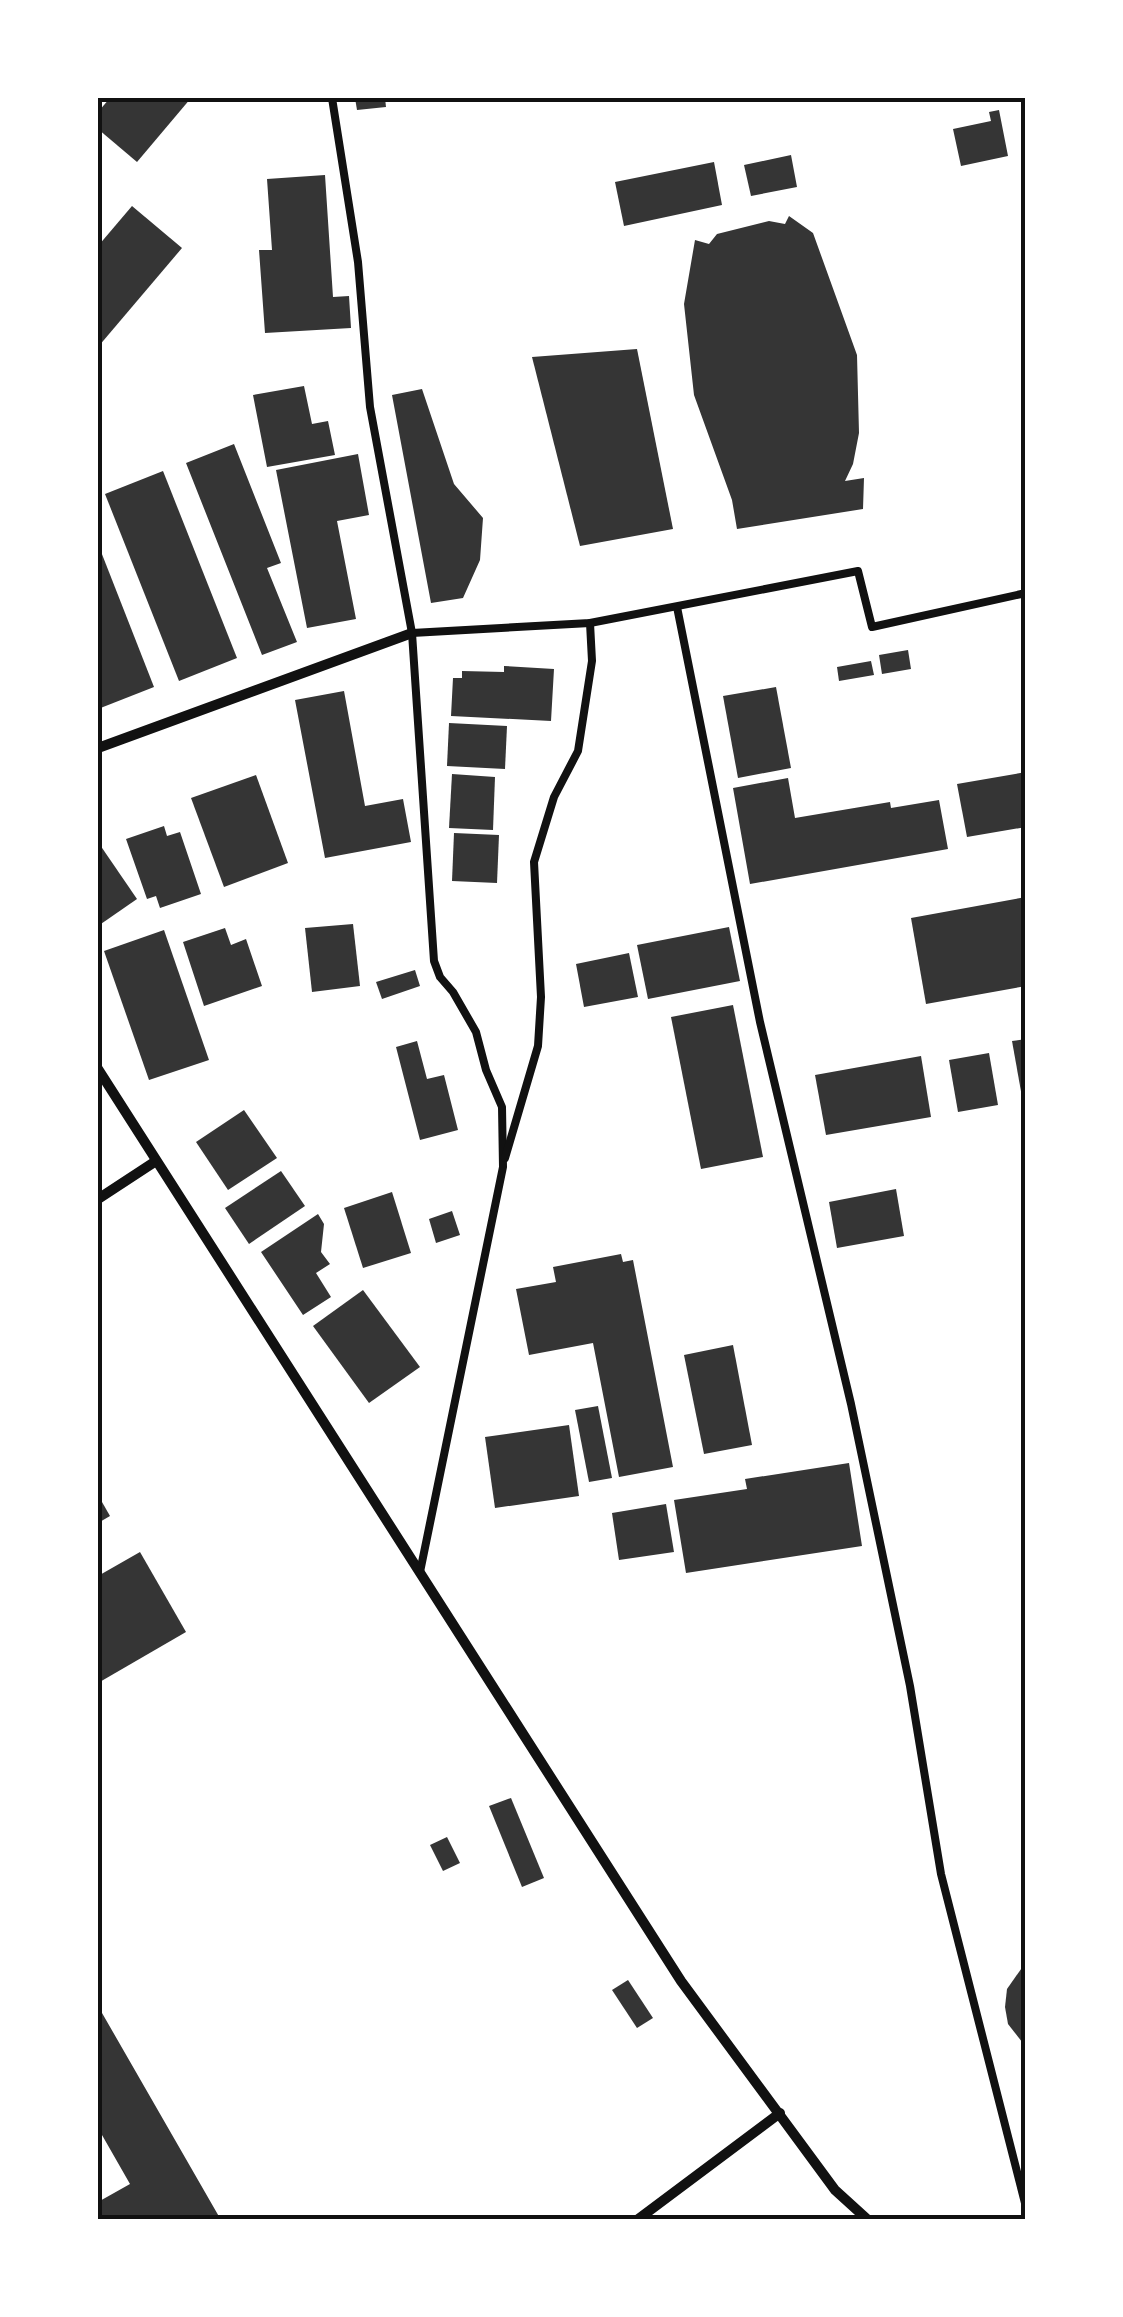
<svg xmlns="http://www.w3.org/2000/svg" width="1123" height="2317" viewBox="0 0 1123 2317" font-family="'Nunito Sans',sans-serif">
  <rect width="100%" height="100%" fill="#fff"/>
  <g fill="#353535">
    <polygon points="110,98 191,98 137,162 98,129 98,112"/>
    <polygon points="355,98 385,98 386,107 357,110"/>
    <polygon points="999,110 1008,156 961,166 953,129 991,121 989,112"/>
    <polygon points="791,155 797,187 751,196 744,165"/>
    <polygon points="714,162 722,205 624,226 615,182"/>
    <polygon points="325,175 333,297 349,296 351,328 265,333 259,250 272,250 267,179"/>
    <polygon points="132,206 182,248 98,347 98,246"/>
    <polygon points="789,216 813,233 857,355 859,433 853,464 845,481 864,478 863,509 737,529 732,500 694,395 684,304 695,240 709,244 717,234 769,221 785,224"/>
    <polygon points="637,349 673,529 580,546 532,357"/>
    <polygon points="304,386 312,424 328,421 335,455 267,467 253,395"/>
    <polygon points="422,389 454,484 483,518 480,560 463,598 431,603 392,395"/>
    <polygon points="234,444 281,563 267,568 297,642 262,655 186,463"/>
    <polygon points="358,454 369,515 337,521 356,619 307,628 276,470"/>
    <polygon points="163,471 237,658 179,681 105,494"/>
    <polygon points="98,544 154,687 98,709"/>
    <polygon points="908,650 911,669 882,674 879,655"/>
    <polygon points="871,661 874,675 839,681 837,667"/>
    <polygon points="504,666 554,669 551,721 451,716 453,678 462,678 462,671 504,672"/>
    <polygon points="776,687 791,768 738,778 723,696"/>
    <polygon points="344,691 365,806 403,799 411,842 325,858 295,700"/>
    <polygon points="449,723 507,726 505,769 447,766"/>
    <polygon points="1026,772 1026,827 967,837 957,784"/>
    <polygon points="452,774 495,777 493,830 449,828"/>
    <polygon points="256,775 288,863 224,887 191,798"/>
    <polygon points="788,778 795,818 890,802 891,808 939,800 948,849 750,884 733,788"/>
    <polygon points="164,826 167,836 180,832 201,894 160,908 156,896 147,899 126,839"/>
    <polygon points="454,833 499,835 497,883 452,881"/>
    <polygon points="98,842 137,899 98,926"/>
    <polygon points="1026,897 1026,986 926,1004 911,918"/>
    <polygon points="353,924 360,986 312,992 305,928"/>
    <polygon points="729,927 740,981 648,999 637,945"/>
    <polygon points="225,928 231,945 246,939 262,986 204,1006 183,942"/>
    <polygon points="164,930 209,1060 149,1080 104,951"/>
    <polygon points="629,953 638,997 584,1007 576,964"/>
    <polygon points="415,970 420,986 382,999 376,982"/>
    <polygon points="733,1005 763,1157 701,1169 671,1017"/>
    <polygon points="1026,1039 1026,1097 1022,1097 1012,1041"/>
    <polygon points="417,1041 427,1079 444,1075 458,1130 420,1140 396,1047"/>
    <polygon points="989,1053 998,1105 958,1112 949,1060"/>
    <polygon points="921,1056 931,1117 826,1135 815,1075"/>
    <polygon points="244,1110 277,1158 228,1190 196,1142"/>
    <polygon points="281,1171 305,1206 249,1244 225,1208"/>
    <polygon points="896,1189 904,1236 837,1248 829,1202"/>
    <polygon points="392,1192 411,1253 363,1268 344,1208"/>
    <polygon points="452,1211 460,1235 436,1243 429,1219"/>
    <polygon points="318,1214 324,1224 321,1252 330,1264 316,1273 331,1297 303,1315 261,1252"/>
    <polygon points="621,1254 623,1262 633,1260 673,1467 619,1477 593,1343 529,1355 516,1289 556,1282 553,1267"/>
    <polygon points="363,1290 420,1367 369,1403 313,1326"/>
    <polygon points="733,1345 752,1445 704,1454 684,1355"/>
    <polygon points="598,1406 612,1478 589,1482 575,1410"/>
    <polygon points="569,1425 579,1496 495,1508 485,1437"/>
    <polygon points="849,1463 862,1546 686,1573 674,1500 747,1489 745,1479"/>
    <polygon points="98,1495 110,1516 98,1523"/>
    <polygon points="666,1504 674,1552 619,1560 612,1513"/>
    <polygon points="140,1552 186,1632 98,1683 98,1576"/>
    <polygon points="511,1798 544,1878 522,1887 489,1806"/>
    <polygon points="447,1837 460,1863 443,1871 430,1845"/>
    <polygon points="1026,1962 1026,2047 1008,2024 1005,2007 1007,1989"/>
    <polygon points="628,1980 653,2018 637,2028 612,1990"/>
    <polygon points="98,2006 221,2220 98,2220 98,2202 130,2184 98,2128"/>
  </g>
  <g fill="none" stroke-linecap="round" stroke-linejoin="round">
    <g stroke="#111" stroke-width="8">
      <polyline points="332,98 358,262 370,407 412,633 434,961 440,977 453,992 476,1032 486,1070 502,1107 503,1167 420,1572"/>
      <polyline points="677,607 760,1022 851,1404 910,1686 941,1874 1026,2207"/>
      <polyline points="412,633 590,623 858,571 872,627 1026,593"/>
      <polyline points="505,1158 538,1046 541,997 534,862 554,797 578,751 592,661 590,623"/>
    </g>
    <g stroke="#111" stroke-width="10">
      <polyline points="98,748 412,633"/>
      <polyline points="98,1069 681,1981 835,2190 868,2220"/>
      <polyline points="98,1199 156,1161"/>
      <polyline points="637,2220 780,2113"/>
    </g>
  </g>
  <rect width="1123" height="2317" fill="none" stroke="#ffffff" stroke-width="200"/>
  <rect x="100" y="100" width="923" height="2117" fill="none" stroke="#111" stroke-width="4"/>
</svg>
